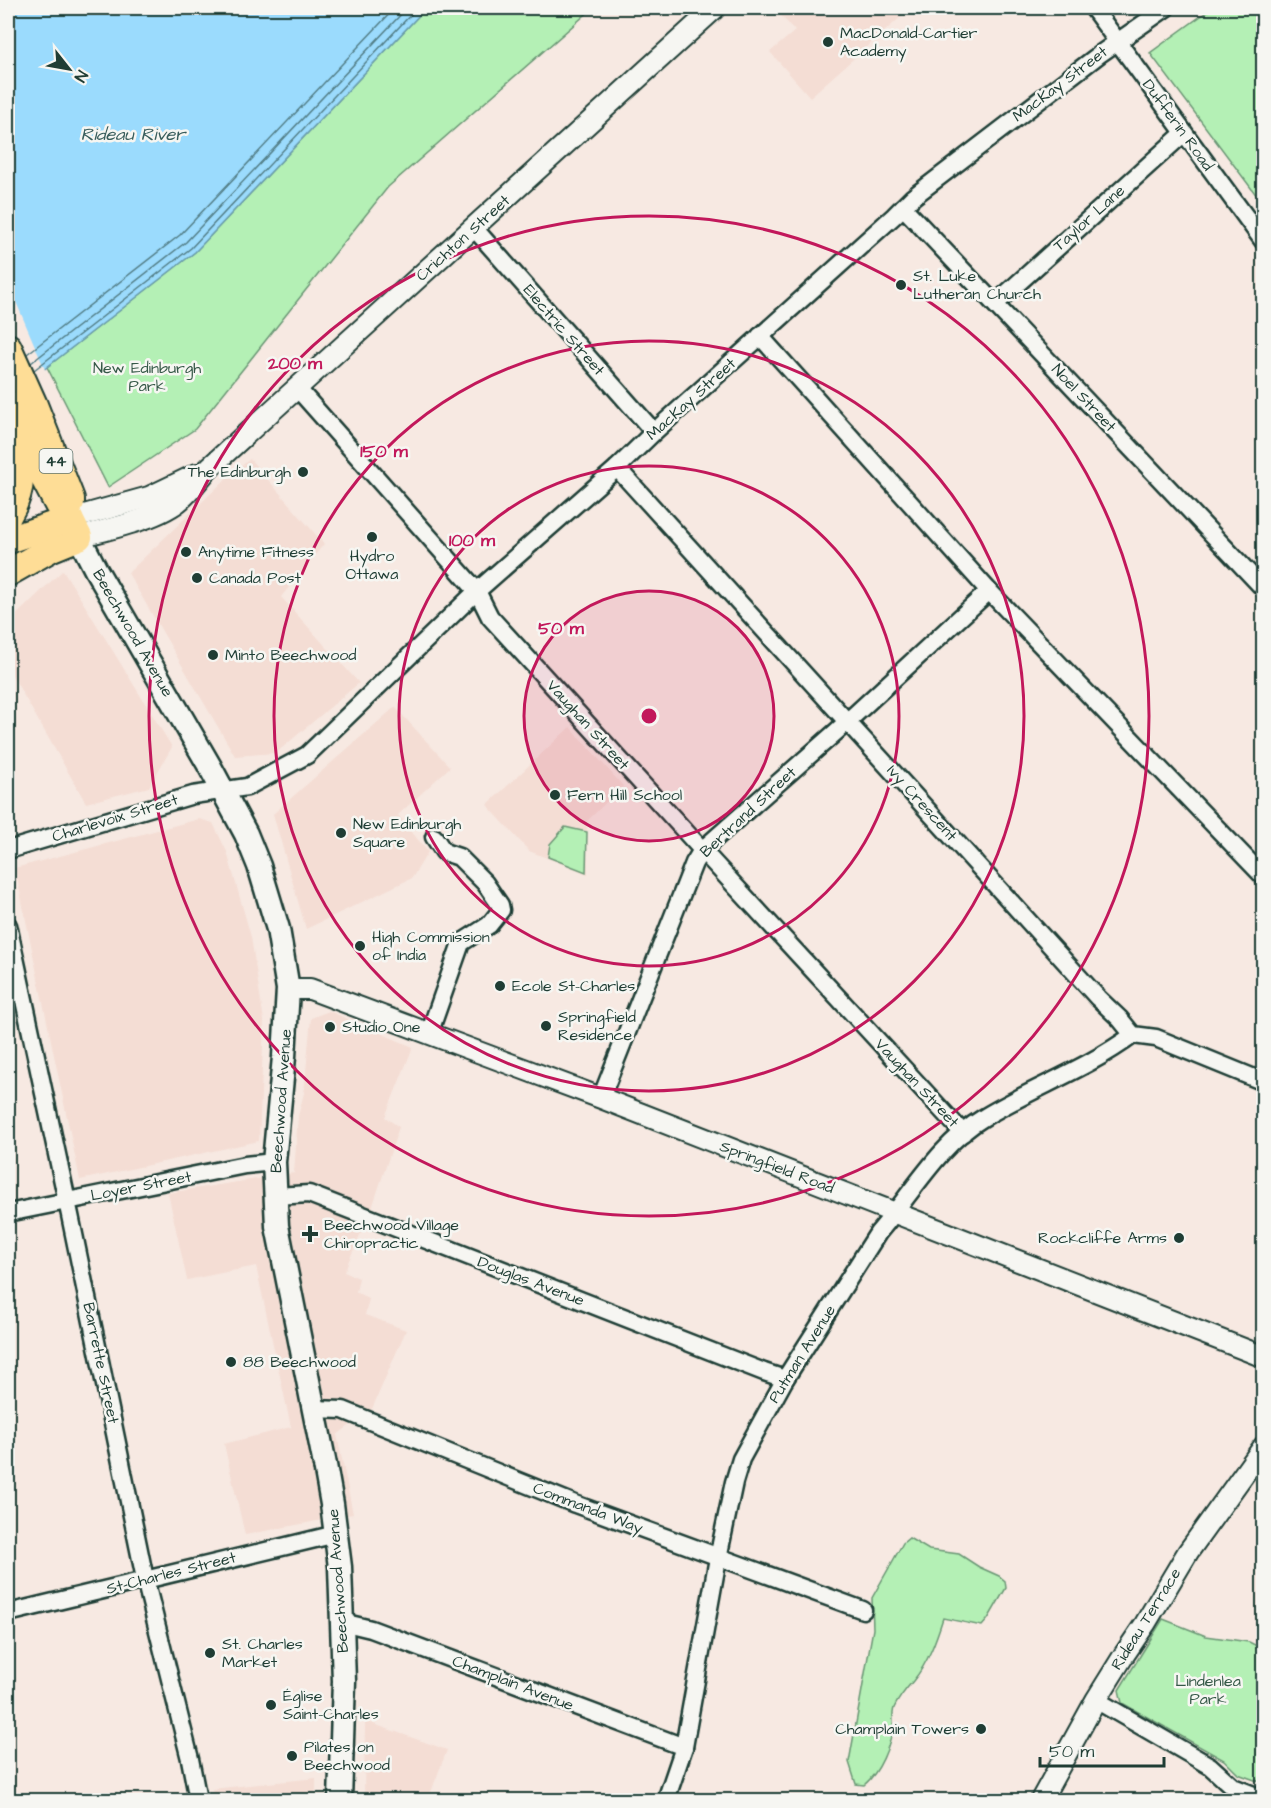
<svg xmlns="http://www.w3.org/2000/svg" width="1271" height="1808" viewBox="0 0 1271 1808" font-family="'Architects Daughter',sans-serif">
  <rect width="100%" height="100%" fill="#f7e9e2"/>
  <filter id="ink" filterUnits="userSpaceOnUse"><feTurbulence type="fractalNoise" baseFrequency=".0167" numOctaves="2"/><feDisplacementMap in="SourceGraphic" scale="12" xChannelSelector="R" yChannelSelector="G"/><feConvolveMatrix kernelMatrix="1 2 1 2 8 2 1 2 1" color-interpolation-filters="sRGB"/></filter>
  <g filter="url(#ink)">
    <g fill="#f4ddd4">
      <polygon points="774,8 861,8 863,10 866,8 895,8 902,16 810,97 770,52 795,31"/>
      <polygon points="250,459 324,544 281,597 359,683 276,753 235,756 128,573 229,476"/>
      <polygon points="63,570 172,747 149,787 86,803 8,668 8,623"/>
      <polygon points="395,707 450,767 398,815 428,852 412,878 306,929 273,814"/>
      <polygon points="570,727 623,786 587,821 588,874 529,851 487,805"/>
      <polygon points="199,819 213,823 227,852 251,937 264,1021 259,1141 80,1180 15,868"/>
      <polygon points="329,1011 413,1047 385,1117 399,1127 373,1205 344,1272 359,1278 356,1292 369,1299 365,1315 406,1330 372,1409 337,1435 353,1514 245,1535 224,1444 291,1427 256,1266 187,1280 168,1193 294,1173 298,1116 304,1093 311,1018"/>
      <polygon points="365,1721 447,1750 428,1800 364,1800"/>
      <polygon points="316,1778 316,1800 214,1800 212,1789"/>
    </g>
    <g fill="#b4f0b5" stroke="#6a9674" stroke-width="1.5">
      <polygon points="426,8 593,8 388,187 195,429 108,487 47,367 195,252"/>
      <polygon points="1212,8 1263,8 1263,204 1150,53"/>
      <polygon points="565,827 587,832 586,872 548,857 550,844"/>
      <path d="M909 1538 929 1550 959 1554 979 1567 999 1576 1005 1581 1006 1588 988 1619 982 1626 943 1618C936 1640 928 1663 913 1681 906 1689 899 1697 894 1708 892 1714 893 1720 893 1726 890 1746 880 1772 864 1785L856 1784 849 1762 873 1629 872 1598 903 1543Z"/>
      <polygon points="1163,1619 1206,1636 1249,1642 1263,1649 1263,1783 1238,1774 1224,1760 1122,1703 1119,1690"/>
    </g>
    <polygon fill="#9bdbfd" stroke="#699cad" stroke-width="1.5" points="8,8 426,8 195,252 47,367 8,401"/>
    <polygon fill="#f7e9e2" points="8,283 46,372 8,404"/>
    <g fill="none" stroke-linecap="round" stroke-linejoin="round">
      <g stroke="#517c84" stroke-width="1.5">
        <polyline points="27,354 180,235 395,8"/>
        <polyline points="31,363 186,242 407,8"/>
        <polyline points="34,370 191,248 417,8"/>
      </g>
      <g stroke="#1f3d34" stroke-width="21">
        <g id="minor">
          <polyline points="1093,8 1264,242"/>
          <polyline points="903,207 1264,589"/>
          <polyline points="474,228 654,432"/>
          <polyline points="995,304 1184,133"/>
          <polyline points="760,336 989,591 1264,877"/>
          <polyline points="297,388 477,591 490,617 714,863 963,1133"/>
          <polyline points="617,468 1098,998 1120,1019 1133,1035 1156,1038 1264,1082"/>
          <polyline points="8,850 193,795 247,787 307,755 477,591 617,468 654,432 894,216 913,197 1100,54 1166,8"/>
          <polyline points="8,925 70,1215 145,1579 190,1759 198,1800"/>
          <polyline points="429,1034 461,943 489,925 501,910 500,905 485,883 459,857 444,852 434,837"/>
          <polyline points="601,1098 694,863 702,850 837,731 989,591"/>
          <polyline points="276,1196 309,1194 764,1372 785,1379"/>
          <polyline points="8,1213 245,1165 274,1162"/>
          <polyline points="314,1409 343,1410 575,1504 863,1610"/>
          <polyline points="8,1613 336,1534"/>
          <polyline points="342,1622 371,1629 684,1747"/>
          <polyline points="1096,1700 1210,1766 1233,1787 1264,1799"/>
          <path d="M666 1800 684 1747 718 1558 734 1482 741 1459 785 1379 878 1233C912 1194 938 1145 983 1118 1032 1088 1087 1069 1133 1035"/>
        </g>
      </g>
      <g stroke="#1f3d34" stroke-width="24">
        <g id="tertiary">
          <polyline points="70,519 149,497 197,474"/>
          <path d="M79 537C108 529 159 519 181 499 192 490 200 477 210 467L715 8"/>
          <polyline points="288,989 310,989 601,1098 1264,1357"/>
          <polyline points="1041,1800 1096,1700 1124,1655 1145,1624 1188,1552 1264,1446"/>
        </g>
      </g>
      <g stroke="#1f3d34" stroke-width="27">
        <polyline id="secondary" points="79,537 96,570 209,765 246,834 259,866 278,929 288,989 284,1057 274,1162 277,1226 325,1465 332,1504 340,1567 344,1681 340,1800"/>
      </g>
      <g stroke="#1f3d34" stroke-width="30">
        <g id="primary">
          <polyline points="8,347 34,405 71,499 71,502"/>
          <polyline points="8,404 24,440 58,505 70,519 79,537 52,548 8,573"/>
          <path d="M8 516C24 489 22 469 17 439"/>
          <polyline points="8,540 70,519"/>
        </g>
      </g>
      <use href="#minor" stroke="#f6f6f2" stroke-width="16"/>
      <use href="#tertiary" stroke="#f6f6f2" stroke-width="20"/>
      <use href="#secondary" stroke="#f6f6f2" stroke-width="22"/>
      <use href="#primary" stroke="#fedd96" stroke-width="26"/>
    </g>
  </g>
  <circle cx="649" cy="716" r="125" fill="#c2185b" fill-opacity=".12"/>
  <g fill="none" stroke="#c2185b" stroke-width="3">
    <circle cx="649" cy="716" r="125"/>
    <circle cx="649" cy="716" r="250"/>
    <circle cx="649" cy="716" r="375"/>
    <circle cx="649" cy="716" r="500"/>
  </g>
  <g fill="#1f3d34" stroke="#f6f6f2" stroke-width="2">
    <circle cx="828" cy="42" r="6"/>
    <circle cx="901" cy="285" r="6"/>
    <circle cx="303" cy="472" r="6"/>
    <circle cx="372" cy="537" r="6"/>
    <circle cx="186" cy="552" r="6"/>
    <circle cx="197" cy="578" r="6"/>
    <circle cx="213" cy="655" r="6"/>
    <circle cx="555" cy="795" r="6"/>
    <circle cx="341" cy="833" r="6"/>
    <circle cx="360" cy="946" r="6"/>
    <circle cx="500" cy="986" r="6"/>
    <circle cx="546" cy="1026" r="6"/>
    <circle cx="330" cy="1027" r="6"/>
    <path d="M307 1225h6v6h6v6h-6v6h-6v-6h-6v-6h6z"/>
    <circle cx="1179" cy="1238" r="6"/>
    <circle cx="231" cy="1362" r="6"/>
    <circle cx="210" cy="1653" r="6"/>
    <circle cx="271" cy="1705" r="6"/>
    <circle cx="981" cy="1729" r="6"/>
    <circle cx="292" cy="1756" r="6"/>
  </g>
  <g text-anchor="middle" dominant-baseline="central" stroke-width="5" stroke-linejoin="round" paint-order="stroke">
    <rect fill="#f6f6f2" stroke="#60746d" stroke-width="1.5" x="39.5" y="449" width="33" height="24" rx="4.5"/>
    <g font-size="15" font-weight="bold" fill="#1f3d34">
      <text x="56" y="461">44</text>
    </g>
    <g font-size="16" fill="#1f3d34" stroke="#f6f6f2" text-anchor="start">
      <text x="840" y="33">MacDonald-Cartier<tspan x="840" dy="18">Academy</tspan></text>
      <text x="913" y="276">St. Luke<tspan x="913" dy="18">Lutheran Church</tspan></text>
      <text x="291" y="472" text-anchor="end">The Edinburgh</text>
      <text x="198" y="552">Anytime Fitness</text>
      <text x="372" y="556" text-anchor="middle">Hydro<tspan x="372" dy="18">Ottawa</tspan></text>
      <text x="209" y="578">Canada Post</text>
      <text x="225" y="655">Minto Beechwood</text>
      <text x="567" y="795">Fern Hill School</text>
      <text x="353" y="824">New Edinburgh<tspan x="353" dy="18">Square</tspan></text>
      <text x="372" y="937">High Commission<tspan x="372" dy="18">of India</tspan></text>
      <text x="512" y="986">Ecole St-Charles</text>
      <text x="558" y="1017">Springfield<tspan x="558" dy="18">Residence</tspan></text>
      <text x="342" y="1027">Studio One</text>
      <text x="324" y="1225">Beechwood Village<tspan x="324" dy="18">Chiropractic</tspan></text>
      <text x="1167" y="1238" text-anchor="end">Rockcliffe Arms</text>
      <text x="243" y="1362">88 Beechwood</text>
      <text x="222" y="1644">St. Charles<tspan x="222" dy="18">Market</tspan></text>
      <text x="283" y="1696">Église<tspan x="283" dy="18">Saint-Charles</tspan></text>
      <text x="969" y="1729" text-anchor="end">Champlain Towers</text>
      <text x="304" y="1747">Pilates on<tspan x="304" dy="18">Beechwood</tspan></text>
    </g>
    <g font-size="16" fill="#1f3d34" stroke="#f6f6f2">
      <text transform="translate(1060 84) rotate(-37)">MacKay Street</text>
      <text transform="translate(1178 125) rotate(54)">Dufferin Road</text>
      <text transform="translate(1089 218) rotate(-42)">Taylor Lane</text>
      <text transform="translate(463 238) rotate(-42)">Crichton Street</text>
      <text transform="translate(564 330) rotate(49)">Electric Street</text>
      <text transform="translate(1084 398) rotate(47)">Noel Street</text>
      <text transform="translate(691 399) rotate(-42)">MacKay Street</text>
      <text transform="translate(133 633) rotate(60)">Beechwood Avenue</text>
      <text transform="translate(588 725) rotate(48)">Vaughan Street</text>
      <text transform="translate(922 803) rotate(48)">Ivy Crescent</text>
      <text transform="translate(748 812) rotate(-43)">Bertrand Street</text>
      <text transform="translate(115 818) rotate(-17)">Charlevoix Street</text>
      <text transform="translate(917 1083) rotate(47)">Vaughan Street</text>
      <text transform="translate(281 1101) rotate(-86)">Beechwood Avenue</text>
      <text transform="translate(777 1167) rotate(21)">Springfield Road</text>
      <text transform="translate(141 1186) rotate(-11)">Loyer Street</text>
      <text transform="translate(531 1281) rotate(21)">Douglas Avenue</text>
      <text transform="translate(802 1354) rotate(-58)">Putman Avenue</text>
      <text transform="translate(101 1363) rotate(78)">Barrette Street</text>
      <text transform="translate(588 1508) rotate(21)">Commanda Way</text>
      <text transform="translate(171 1573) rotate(-14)">St-Charles Street</text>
      <text transform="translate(338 1581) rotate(-94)">Beechwood Avenue</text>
      <text transform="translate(1146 1619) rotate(-58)">Rideau Terrace</text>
      <text transform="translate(513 1683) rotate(21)">Champlain Avenue</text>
    </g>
    <g font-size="16" fill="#355847" stroke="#f6f6f2">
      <text x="147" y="368">New Edinburgh<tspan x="147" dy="18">Park</tspan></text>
      <text x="1208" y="1681">Lindenlea<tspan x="1208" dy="18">Park</tspan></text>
    </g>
    <g font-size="18" font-style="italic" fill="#385d5c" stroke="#f6f6f2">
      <text x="133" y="134">Rideau River</text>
    </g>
  </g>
  <circle cx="649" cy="716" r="9" fill="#c2185b" stroke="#f6f6f2" stroke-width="3"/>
  <g font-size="18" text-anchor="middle" font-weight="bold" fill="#c2185b" stroke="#f6f6f2" stroke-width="5" stroke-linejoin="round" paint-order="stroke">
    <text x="295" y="369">200 m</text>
    <text x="384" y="457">150 m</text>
    <text x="472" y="546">100 m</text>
    <text x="561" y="634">50 m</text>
  </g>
  <rect width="1271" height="1808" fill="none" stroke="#f6f6f2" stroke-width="30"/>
  <rect x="15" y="15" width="1241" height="1778" fill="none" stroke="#1f3d34" stroke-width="2" filter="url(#ink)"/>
  <g transform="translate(69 69) rotate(121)" stroke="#f6f6f2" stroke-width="4.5" paint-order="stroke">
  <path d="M0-4.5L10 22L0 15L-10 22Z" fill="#1f3d34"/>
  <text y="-9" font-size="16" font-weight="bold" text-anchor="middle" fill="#1f3d34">N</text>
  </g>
  <path d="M1040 1757v9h124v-9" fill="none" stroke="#1f3d34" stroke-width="3"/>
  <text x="1049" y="1757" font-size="18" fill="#1f3d34" stroke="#f6f6f2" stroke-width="4.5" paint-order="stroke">50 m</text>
</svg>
